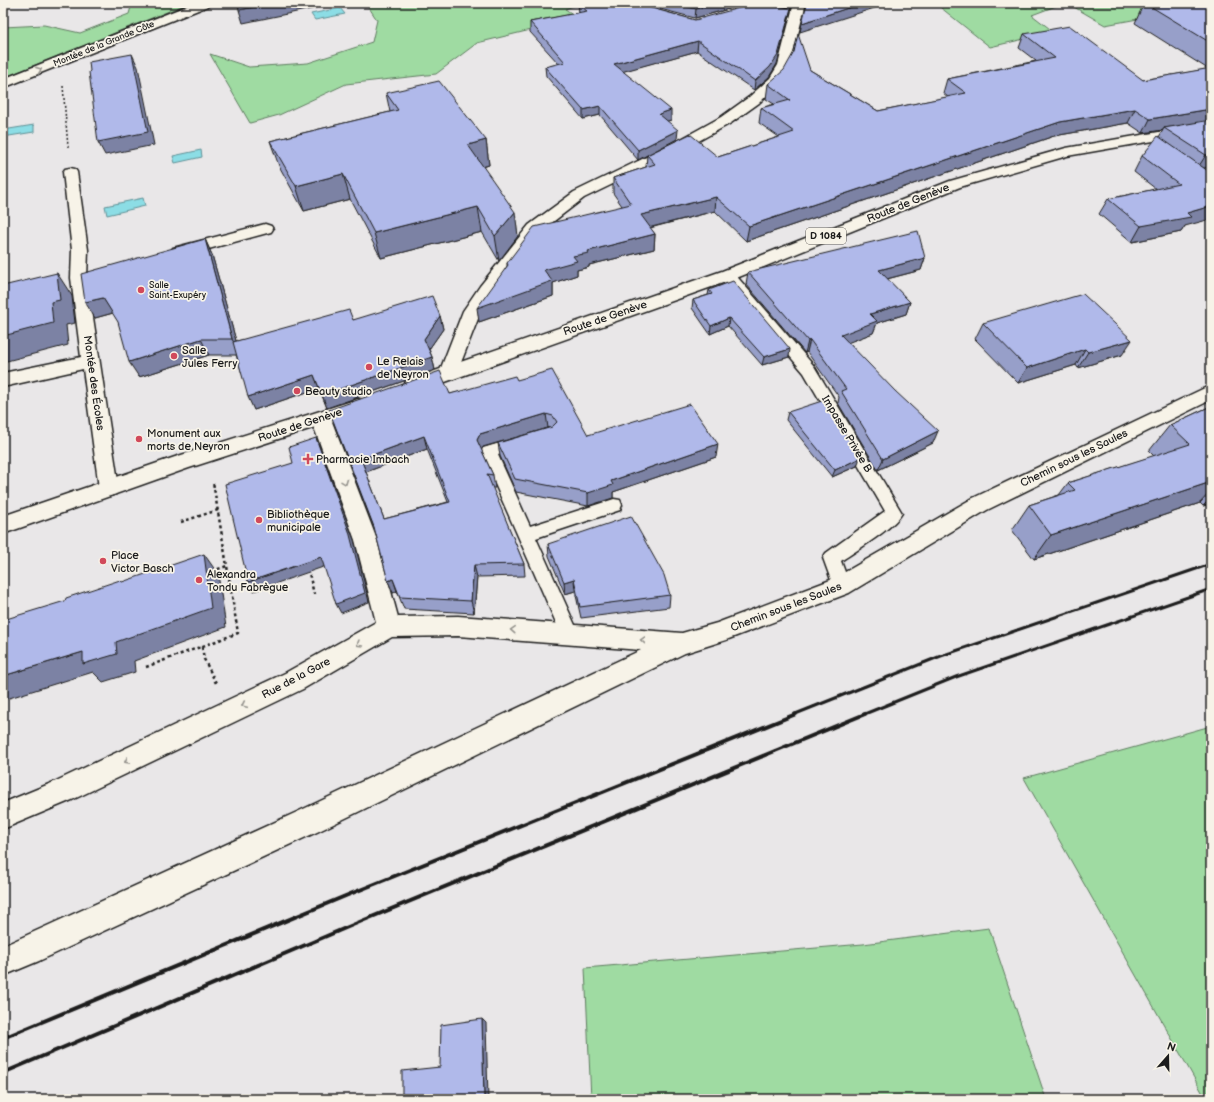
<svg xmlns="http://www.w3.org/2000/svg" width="1214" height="1102" viewBox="0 0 1214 1102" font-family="'Balsamiq Sans',sans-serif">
  <rect width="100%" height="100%" fill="#e9e7e8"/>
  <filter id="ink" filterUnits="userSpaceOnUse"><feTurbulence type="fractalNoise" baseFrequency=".025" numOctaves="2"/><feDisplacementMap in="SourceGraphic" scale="8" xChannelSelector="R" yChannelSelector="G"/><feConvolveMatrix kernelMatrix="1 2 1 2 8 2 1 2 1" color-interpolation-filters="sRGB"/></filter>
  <g filter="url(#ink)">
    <g fill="#9fdba2" stroke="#5e7c5f">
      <polygon points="132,3 189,3 3,78 3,27 44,25 80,33 129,14"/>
      <polygon points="366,3 582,3 565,9 621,45 543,27 477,43 436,74 346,84 279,115 250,123 210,54 249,67 308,63 372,42 377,20"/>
      <polygon points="935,3 1064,3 1032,15 1054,32 990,47"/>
      <polygon points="1067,3 1211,3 1187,10 1105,25"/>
      <polygon points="1211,726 1211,1099 1206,1099 1024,778"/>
      <polygon points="989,928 1046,1099 591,1099 585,968 863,944"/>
    </g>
    <g fill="#8cdde5" stroke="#5f9095">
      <polygon points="340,8 345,14 315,20 311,14"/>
      <polygon points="34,125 34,132 3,137 3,130"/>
      <polygon points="201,150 202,157 175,163 173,156"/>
      <polygon points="143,198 145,206 107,215 105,206"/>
    </g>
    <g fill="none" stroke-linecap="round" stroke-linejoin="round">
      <g stroke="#1c1c1c" stroke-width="3">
        <g id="lane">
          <path d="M728 271 733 272 814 366 902 513C894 528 857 550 841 561L850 586 847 591 841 593 835 591 823 558 826 553 885 511 804 373 721 275 723 272Z"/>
          <polygon points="520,437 525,439 528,443 525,447 498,455 530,526 614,499 620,500 622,505 620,510 536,538 579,634 576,640 570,642 564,640 561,634 481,452 483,448"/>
        </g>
      </g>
      <g stroke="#1c1c1c" stroke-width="3">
        <g id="street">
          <polygon points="194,3 210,3 208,6 3,88 3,79"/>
          <polygon points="794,3 806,3 790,65 780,83 759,103 731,123 675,154 584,198 541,231 481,311 455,378 448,379 441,378 439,373 463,311 480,286 529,225 574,192 665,148 721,117 749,97 770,78 778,65"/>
          <polygon points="70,168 75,169 77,172 88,250 87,278 119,488 116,494 109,496 102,494 99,488 83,369 3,387 3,373 81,357 71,278 72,250 63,172 65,169"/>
          <polygon points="265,224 271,226 273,229 271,232 179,257 173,256 171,252 173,248"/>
          <polygon points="1211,385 1211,400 987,510 849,593 726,640 685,653 317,832 39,961 3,976 3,946 297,812 641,650 458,636 392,637 303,689 72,800 3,829 3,803 54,782 285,673 376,622 355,540 311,419 314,414 321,412 328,414 331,419 377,540 398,617 458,616 682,633 717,623 833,579 973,498"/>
        </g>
      </g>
      <g stroke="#1c1c1c" stroke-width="3">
        <g id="primary">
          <polygon points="1211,123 1211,131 1067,156 960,187 734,279 420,391 413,393 406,391 404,386 406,381 722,271 950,181 1066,148"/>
          <polygon points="358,399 365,401 368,406 365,411 189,468 3,534 3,516 175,457"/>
        </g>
      </g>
      <polyline stroke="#1c1c1c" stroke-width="1.5" stroke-dasharray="2 2" stroke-linecap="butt" points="63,86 68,147"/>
      <g stroke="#1c1c1c" stroke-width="2.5" stroke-dasharray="3 3" stroke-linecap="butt">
        <polyline points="181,522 218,510"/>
        <polyline points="308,569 314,594"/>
        <polyline points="212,571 227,566 213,482"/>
        <polyline points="202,647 204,659 216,683"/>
        <polyline points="146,667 238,633 227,566"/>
      </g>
      <use href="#lane" fill="#f7f3e8" fill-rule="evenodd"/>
      <use href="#street" fill="#f7f3e8" fill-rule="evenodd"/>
      <use href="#primary" fill="#f7f3e8" fill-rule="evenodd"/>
      <g stroke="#1c1c1c" stroke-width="3">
        <polyline points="793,715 941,656 1211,564"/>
        <polyline points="862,715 956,677 1211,589"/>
      </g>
      <g stroke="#1c1c1c" stroke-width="4">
        <polyline points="3,1038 355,892 796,714"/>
        <polyline points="3,1073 362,921 865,714"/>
      </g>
    </g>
    <g fill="#979fc9" stroke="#1c1c1c" fill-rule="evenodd">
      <polygon points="581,3 751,3 695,18 641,4 637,4 695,20 791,8 789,17 777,64 769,77 754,90 697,51 623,71 671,120 667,121 677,139 638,160 600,115 583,119 546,76 545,67 559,64 530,32 530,22 579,13 578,4"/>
      <polygon points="756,3 793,3 792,7"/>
      <polygon points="1144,3 1211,3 1211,167 1204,168 1185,226 1181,232 1132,242 1099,214 1108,199 1156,189 1134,172 1142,156 1159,137 1163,130 1143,133 1128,123 1054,136 746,241 715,211 650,228 655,234 654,249 589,265 589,267 577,270 577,275 553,283 553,296 479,322 507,266 507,263 622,206 613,193 613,178 646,167 647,155 718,157 779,137 759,123 761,108 774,104 766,99 768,84 810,70 878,111 948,97 943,93 947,79 1036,61 1019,48 1024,34 1143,80 1208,69 1135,23"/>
      <polygon points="386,93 486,140 489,165 483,167 518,236 499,261 482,232 381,258 350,199 304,211 279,166 270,141 390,112"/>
      <polygon points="205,239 212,255 236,341 353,320 440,316 443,329 429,349 432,357 435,370 327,408 319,388 254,410 236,355 209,355 139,377 119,323 113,313 95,318"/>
      <polygon points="925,258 921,270 887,279 910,302 906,314 877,323 873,333 848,342 933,443 878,470 838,403 839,397 807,352 805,353 746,284 748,272"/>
      <polygon points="709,290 789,357 762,365 728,326 710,334 692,308 693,300 708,295"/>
      <polygon points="983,323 1122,355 1078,368 1076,365 1018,383 975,339"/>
      <path d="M517 380 588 435 716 457 613 492V498L588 506 516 492 500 456 498 443 549 428H548L483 447 481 449 493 475 495 488H492L524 564 525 576 477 577 474 613 404 609 397 591 393 593 388 581 374 527 329 410 450 394ZM427 449 448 502 384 519 366 472Z"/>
      <polygon points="1211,406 1211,504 1203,506 1200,503 1034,559 1012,530 1029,505 1059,495 1068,483 1154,456 1149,451 1170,425"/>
      <polygon points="788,412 857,466 832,477 786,420"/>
      <polygon points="548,544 670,595 669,607 581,618 575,591 565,594 549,556"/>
    </g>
    <g fill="#7b82a4" stroke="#1c1c1c">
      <polygon points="275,3 315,3 316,8 243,23 239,10"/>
      <polygon points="719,3 751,3 695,18 696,9"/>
      <polygon points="863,3 890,3 800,32 802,23"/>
      <polygon points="791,8 789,17 777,64 769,77 754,90 755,81"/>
      <polygon points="698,41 697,51 614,74 614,64"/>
      <polygon points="132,54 138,67 154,145 105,155 98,142"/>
      <polygon points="600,106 600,115 583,119 583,110"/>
      <polygon points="1135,109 1128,123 1054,136 746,241 749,226 1060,122"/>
      <polygon points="1211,109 1211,122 1164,128 1163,130 1143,133 1150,119"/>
      <polygon points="671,110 671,120 658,124 659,114"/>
      <polygon points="678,130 677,139 638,160 638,150"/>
      <polygon points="486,140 489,165 471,170 468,145"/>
      <polygon points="1211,154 1211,167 1197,169 1206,155"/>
      <polygon points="343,174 350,199 304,211 296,186"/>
      <polygon points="716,197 715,211 640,230 641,215"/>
      <polygon points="1211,206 1211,219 1185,226 1181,232 1132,242 1141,226"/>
      <polygon points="478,207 482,232 381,258 374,233"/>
      <polygon points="515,212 518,236 499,261 495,236"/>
      <polygon points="655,234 654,249 589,265 589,267 577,270 577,275 553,283 553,296 479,322 477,308 544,270 573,256 588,251"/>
      <polygon points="205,239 212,255 240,355 232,339"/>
      <polygon points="925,258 921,270 875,282 879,270"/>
      <polygon points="57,273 72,296 75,323 66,325 68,345 3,362 3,336 51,302"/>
      <polygon points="103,298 113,313 95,318 85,302"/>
      <polygon points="910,302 906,314 877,323 873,333 837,347 841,335 870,314"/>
      <polygon points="440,316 443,329 427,352 424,339"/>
      <polygon points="729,318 728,326 710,334 711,326"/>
      <polygon points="201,339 209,355 139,377 129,362"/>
      <polygon points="810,340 807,352 805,353 808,341"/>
      <polygon points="1132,340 1122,355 1078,368 1088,352"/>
      <polygon points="790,349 789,357 762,365 764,357"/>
      <polygon points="1085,349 1076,365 1018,383 1027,368"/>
      <polygon points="432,357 435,370 327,408 322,395"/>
      <polygon points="314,375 319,388 254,410 248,397"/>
      <polygon points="546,414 548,428 483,447 480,453 477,440 480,434"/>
      <polygon points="938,431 933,443 878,470 883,459"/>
      <polygon points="424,436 427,449 366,472 361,459"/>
      <polygon points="316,438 320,448 354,540 369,602 341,613 336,604"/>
      <polygon points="718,444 716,457 613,492 613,498 588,506 588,493 611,481"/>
      <polygon points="860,458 857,466 832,477 835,470"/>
      <polygon points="1211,482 1211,491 1200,503 1034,559 1051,535"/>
      <polygon points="1211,498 1211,504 1203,506"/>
      <polygon points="204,554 218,574 226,627 134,661 135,672 103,682 93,672 3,700 3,676 83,652 116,642"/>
      <polygon points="321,557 326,566 254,591 248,582"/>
      <polygon points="474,565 477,577 474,613 471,601"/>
      <polygon points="393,579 397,591 393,593 388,581"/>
      <polygon points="574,579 575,591 565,594 564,582"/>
      <polygon points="482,1019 486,1023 488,1099 484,1099"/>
    </g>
    <g fill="#b0b9ea" stroke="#1c1c1c" fill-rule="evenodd">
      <polygon points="238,3 275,3 239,10"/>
      <polygon points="581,3 636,3 637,4 695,20 754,4 791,8 778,55 770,67 755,81 698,41 614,64 671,110 659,114 678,130 638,150 600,106 583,110 545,67 565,62 530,22 587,11 578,4"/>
      <polygon points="673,3 719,3 696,9"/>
      <polygon points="807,3 863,3 802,23"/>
      <polygon points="1145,3 1211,3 1211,43"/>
      <polygon points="1070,26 1143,80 1211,68 1211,109 1150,119 1135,109 1060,122 749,226 716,197 641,215 655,234 588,251 589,253 573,256 577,261 544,270 552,281 477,308 508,265 507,263 534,227 631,204 613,178 655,164 647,155 690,134 718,157 794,132 761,108 790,100 768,84 784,70 794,52 798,34 810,70 878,111 966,93 947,79 1055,58 1024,34"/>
      <polygon points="132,54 148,132 98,142 89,72 90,71 89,62"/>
      <polygon points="439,81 486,140 468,145 515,212 495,236 478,207 374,233 343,174 296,186 270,141 398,110 386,93"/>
      <polygon points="1211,120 1211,154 1206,155 1164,128"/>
      <polygon points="1158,136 1211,173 1211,206 1187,213 1191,217 1141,226 1108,199 1179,184 1142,156"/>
      <polygon points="918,231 925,258 879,270 910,302 870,314 877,321 841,335 895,391 938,431 883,459 841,391 846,389 810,340 808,341 748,272"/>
      <polygon points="205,239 232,339 201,339 129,362 118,322 103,298 85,302 81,274"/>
      <polygon points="57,273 60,300 51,302 53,323 3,336 3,286"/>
      <polygon points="733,281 790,349 764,357 729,318 711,326 693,300 712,294 709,290"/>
      <polygon points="1083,294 1132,340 1088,352 1085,349 1027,368 983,323"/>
      <polygon points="432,296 440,316 424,339 432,357 322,395 314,375 248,397 233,342 349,310 353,320"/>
      <path d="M552 370 588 435 690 404 718 444 611 481 613 485 588 493 515 479 498 443 552 427 557 422 553 416 546 414 480 434 477 440 493 475 487 474 524 564 474 565 471 601 400 597 393 579 388 581 374 527 329 410 440 371 450 394 515 376 517 380ZM424 436 450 502 384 519 361 459Z"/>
      <polygon points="825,400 860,458 835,470 788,412"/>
      <polygon points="1211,406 1211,482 1051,535 1029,505 1075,490 1068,483 1190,444 1170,425"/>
      <polygon points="316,438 349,531 365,593 336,604 321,557 248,582 225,484 293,463 289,447"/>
      <polygon points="631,516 664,575 670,595 580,607 574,579 564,582 548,544"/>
      <polygon points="204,554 211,608 116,642 117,654 83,664 83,652 3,676 3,620 65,601 66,598 120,580 122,582"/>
      <polygon points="482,1019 484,1099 402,1099 402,1071 440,1067 441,1025"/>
    </g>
    <defs><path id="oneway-chevron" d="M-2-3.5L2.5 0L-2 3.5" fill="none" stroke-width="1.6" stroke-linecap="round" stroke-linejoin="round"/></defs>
    <g stroke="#94928c">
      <use href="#oneway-chevron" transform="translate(39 70) rotate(-22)"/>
      <use href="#oneway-chevron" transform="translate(345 482) rotate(69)"/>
      <use href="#oneway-chevron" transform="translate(513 630) rotate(-176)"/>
      <use href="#oneway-chevron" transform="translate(643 640) rotate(-176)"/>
      <use href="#oneway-chevron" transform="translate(359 644) rotate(150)"/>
      <use href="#oneway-chevron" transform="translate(244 705) rotate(155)"/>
      <use href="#oneway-chevron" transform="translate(127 761) rotate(154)"/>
    </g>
  </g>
  <g fill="#d1495b" stroke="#f7f3e8" stroke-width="1.5">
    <circle cx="141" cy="290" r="4"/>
    <circle cx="174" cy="356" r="4"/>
    <circle cx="369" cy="367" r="4"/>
    <circle cx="297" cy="391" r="4"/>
    <circle cx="139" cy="439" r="4"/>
    <path d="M306 453h4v4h4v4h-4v4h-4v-4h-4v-4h4z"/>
    <circle cx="259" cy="520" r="4"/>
    <circle cx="103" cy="561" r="4"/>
    <circle cx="199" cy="580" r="4"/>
  </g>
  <g text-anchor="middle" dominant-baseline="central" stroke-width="3.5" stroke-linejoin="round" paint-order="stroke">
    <g font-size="9" fill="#1c1c1c" stroke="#f7f3e8">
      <text transform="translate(104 44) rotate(-22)">Montée de la Grande Côte</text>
    </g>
    <g font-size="9" fill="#1c1c1c" stroke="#f7f3e8" text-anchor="start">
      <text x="149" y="285">Salle<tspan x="149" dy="10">Saint-Exupéry</tspan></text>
    </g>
    <rect fill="#f7f3e8" stroke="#5e5c59" stroke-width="1" x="806" y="228" width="40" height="16" rx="3"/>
    <g font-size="10" font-weight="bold" fill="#1c1c1c">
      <text x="826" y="236">D 1084</text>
    </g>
    <g font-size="11" fill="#1c1c1c" stroke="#f7f3e8">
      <text transform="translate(908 203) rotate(-22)">Route de Genève</text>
      <text transform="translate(605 318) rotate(-19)">Route de Genève</text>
      <text transform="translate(94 383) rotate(82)">Montée des Écoles</text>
      <text transform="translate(300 425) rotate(-18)">Route de Genève</text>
      <text transform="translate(847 434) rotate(59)">Impasse Privée B</text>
      <text transform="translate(1074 458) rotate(-26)">Chemin sous les Saules</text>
      <text transform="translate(786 607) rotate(-21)">Chemin sous les Saules</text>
      <text transform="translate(296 678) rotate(-28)">Rue de la Gare</text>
    </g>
    <g font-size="11" fill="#1c1c1c" stroke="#f7f3e8" text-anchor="start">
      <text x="182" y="350">Salle<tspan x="182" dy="13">Jules Ferry</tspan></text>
      <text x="377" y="361">Le Relais<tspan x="377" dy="13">de Neyron</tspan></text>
      <text x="305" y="391">Beauty studio</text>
      <text x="147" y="433">Monument aux<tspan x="147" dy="13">morts de Neyron</tspan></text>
      <text x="316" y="459">Pharmacie Imbach</text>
      <text x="267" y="514">Bibliothèque<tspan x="267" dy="13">municipale</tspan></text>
      <text x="111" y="555">Place<tspan x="111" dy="13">Victor Basch</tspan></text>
      <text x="207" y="574">Alexandra<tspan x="207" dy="13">Tondu Fabrègue</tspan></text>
    </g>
  </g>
  <rect width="1214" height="1102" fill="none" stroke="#f7f3e8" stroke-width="16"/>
  <rect x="8" y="8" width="1198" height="1086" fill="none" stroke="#1c1c1c" stroke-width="1.5" filter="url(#ink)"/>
  <g transform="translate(1168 1056) rotate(20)" stroke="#f7f3e8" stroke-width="3" paint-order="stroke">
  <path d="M0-3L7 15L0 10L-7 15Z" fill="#1c1c1c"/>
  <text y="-6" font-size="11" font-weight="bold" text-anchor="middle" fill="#1c1c1c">N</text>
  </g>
</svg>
